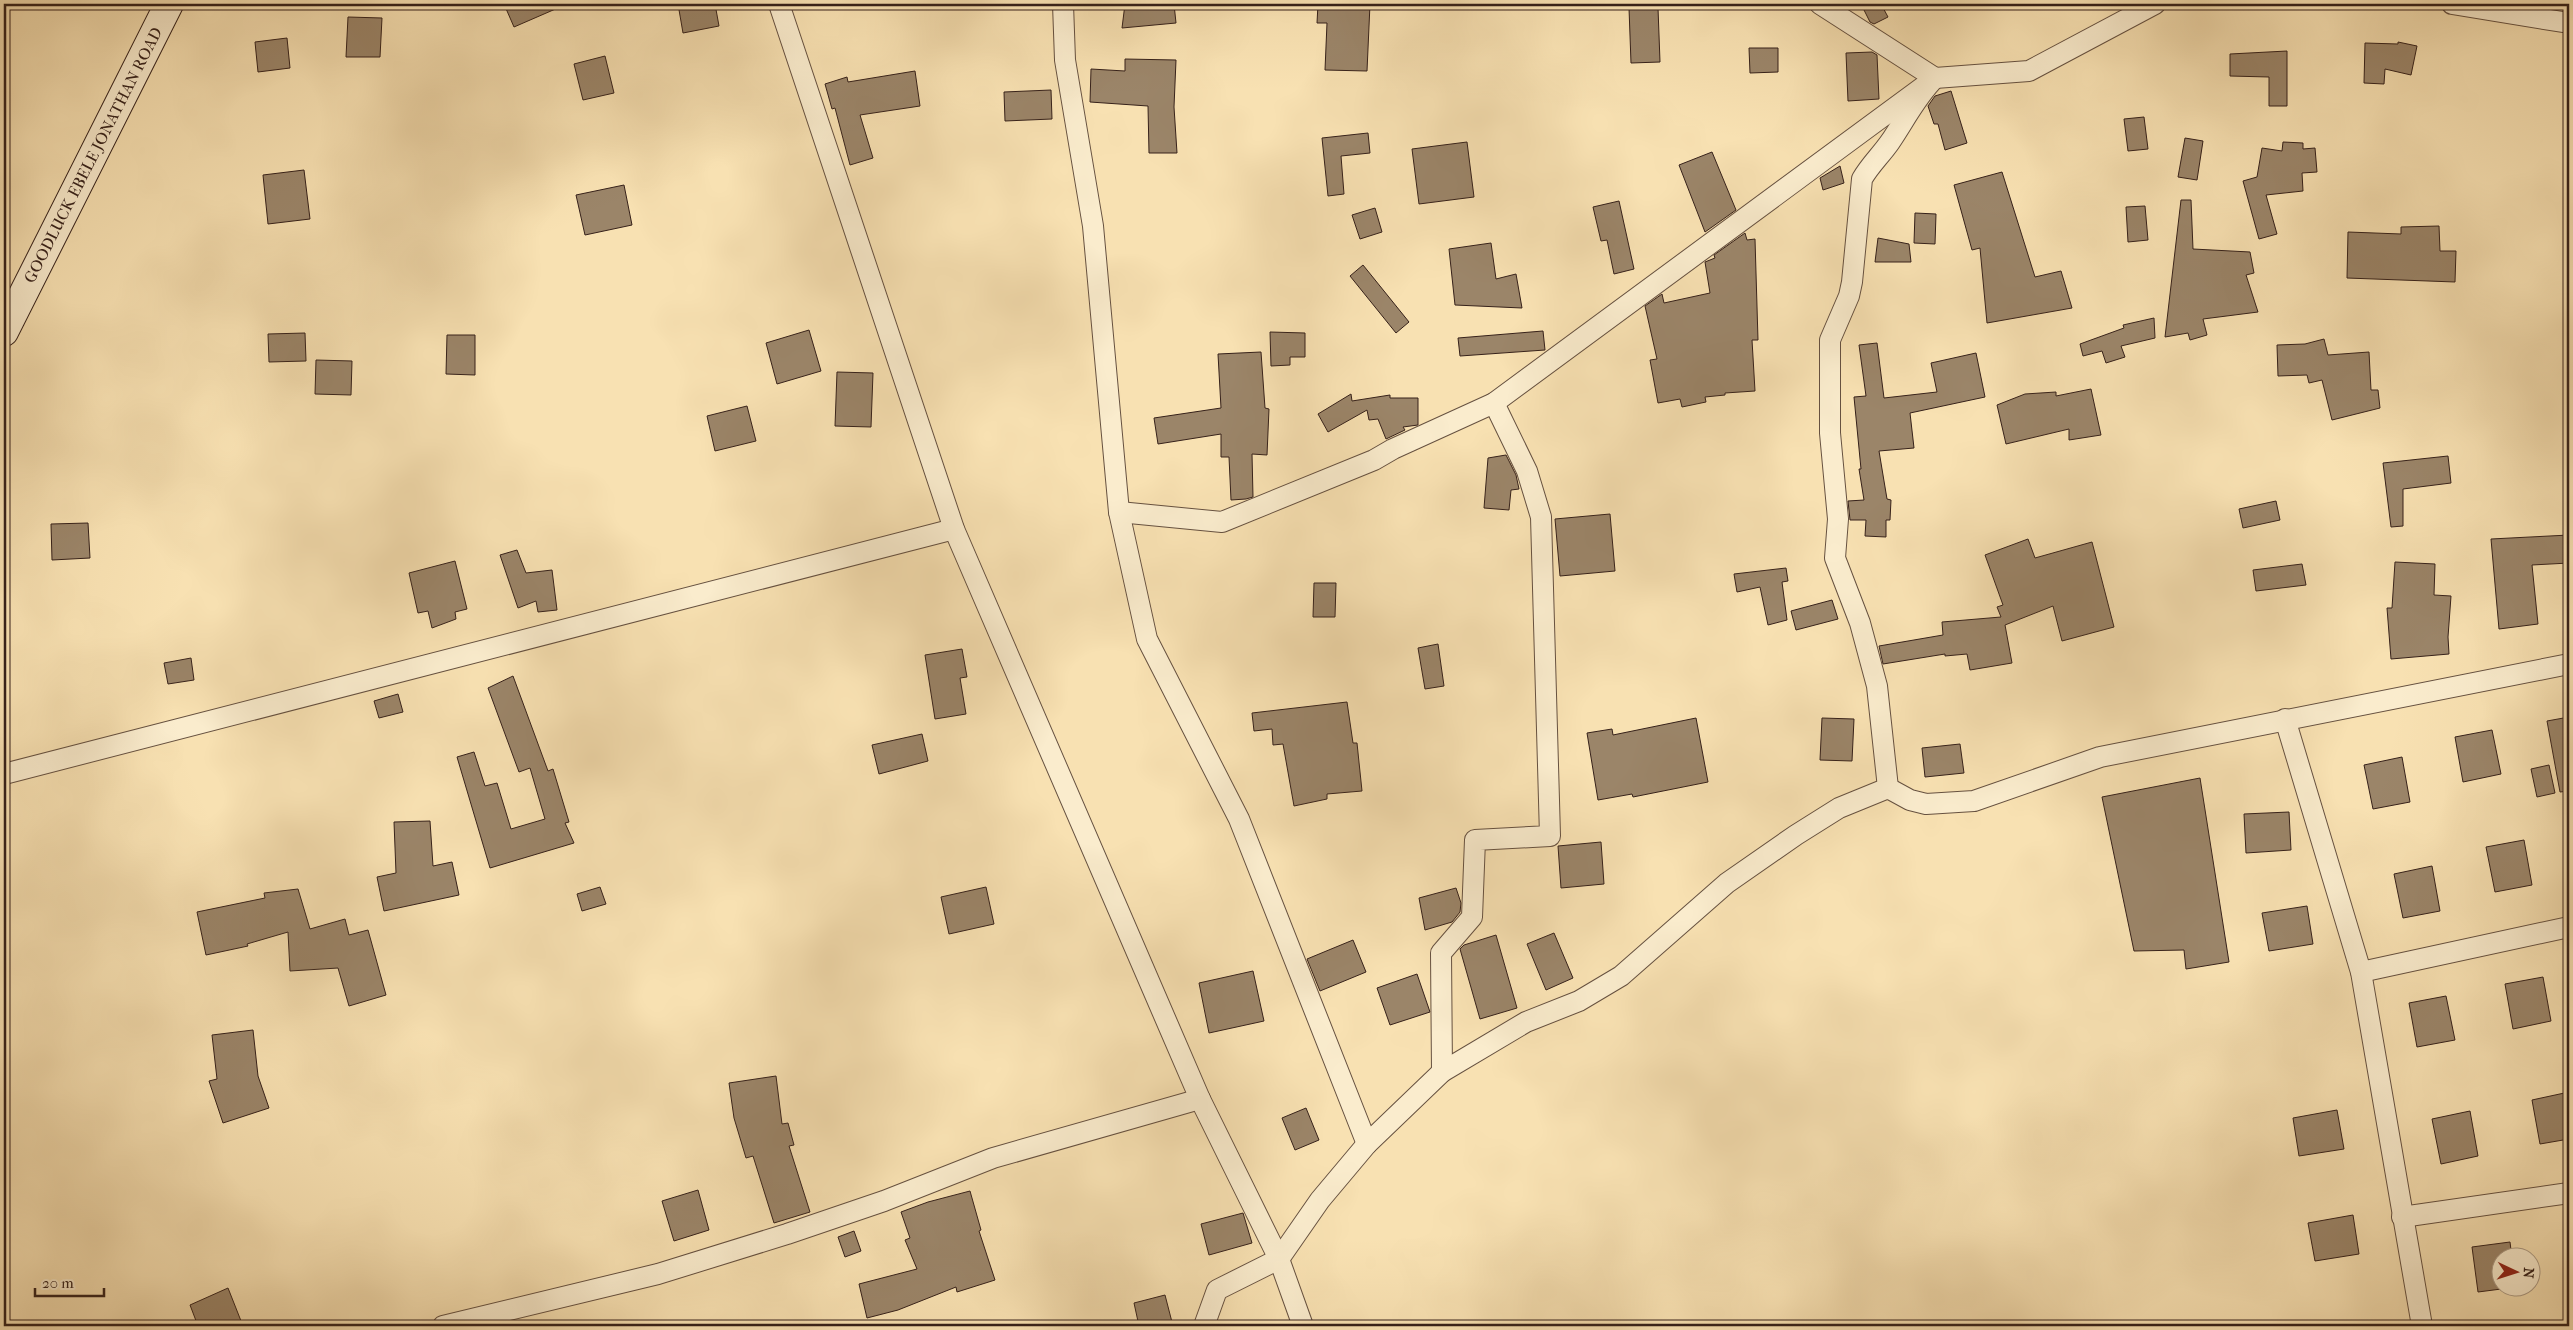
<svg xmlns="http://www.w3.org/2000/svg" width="2573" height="1330" viewBox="0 0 2573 1330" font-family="'IM FELL French Canon',serif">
  <rect width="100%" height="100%" fill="#f8e1b2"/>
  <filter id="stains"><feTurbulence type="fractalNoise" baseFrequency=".004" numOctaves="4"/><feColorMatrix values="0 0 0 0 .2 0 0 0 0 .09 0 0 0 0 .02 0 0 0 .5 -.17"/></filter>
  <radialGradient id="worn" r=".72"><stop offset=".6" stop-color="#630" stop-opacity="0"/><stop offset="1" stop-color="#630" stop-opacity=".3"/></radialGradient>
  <g fill="#9b8569" stroke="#36211a">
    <polygon points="504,4 567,4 514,27"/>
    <polygon points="678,4 715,4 719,26 683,33"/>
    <polygon points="1125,4 1174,4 1176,23 1122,28"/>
    <polygon points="1318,4 1370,4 1367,71 1325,70 1327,23 1317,23"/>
    <polygon points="1861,4 1881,4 1888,17 1874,24 1870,22"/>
    <polygon points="1629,8 1658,8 1660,62 1631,63"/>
    <polygon points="348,17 382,18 380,57 346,57"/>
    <polygon points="287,38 290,68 258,72 255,42"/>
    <polygon points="2398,42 2417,46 2411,75 2385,69 2384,84 2364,83 2365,43 2398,44"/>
    <polygon points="1749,48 1778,48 1778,72 1750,73"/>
    <polygon points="2287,51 2287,106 2269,106 2269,77 2230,76 2230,54"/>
    <polygon points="1872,52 1877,55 1879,99 1848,101 1846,53"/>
    <polygon points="605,56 614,93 583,100 574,64"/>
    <polygon points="1125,59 1176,60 1174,107 1177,153 1149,153 1148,106 1090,102 1091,69 1125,71"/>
    <polygon points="915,71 920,106 860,115 873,158 850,165 835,108 832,109 825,84 847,77 848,82"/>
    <polygon points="1051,90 1052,119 1005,121 1004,92"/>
    <polygon points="1951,91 1967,143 1945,150 1938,124 1934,124 1928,106 1935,96"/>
    <polygon points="2144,117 2148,149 2128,151 2124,119"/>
    <polygon points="1368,133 1370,153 1341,156 1344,194 1328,196 1322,138"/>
    <polygon points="2185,138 2203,141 2197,180 2178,177"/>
    <polygon points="1467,142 1474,197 1419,204 1412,149"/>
    <polygon points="2283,142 2303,143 2303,149 2315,148 2317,172 2302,173 2303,191 2266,195 2277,234 2259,239 2243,181 2257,177 2262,148 2282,151"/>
    <polygon points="1712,152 1736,210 1705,232 1679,165"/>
    <polygon points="1840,166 1844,183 1823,190 1820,178"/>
    <polygon points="304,170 310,219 268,224 263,175"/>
    <polygon points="2002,172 2035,277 2061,271 2072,308 1987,323 1980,248 1972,250 1954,185"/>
    <polygon points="624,185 632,225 585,235 576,195"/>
    <polygon points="2181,200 2191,200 2193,249 2250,252 2254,273 2246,275 2258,312 2203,319 2207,335 2190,340 2188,333 2165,337"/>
    <polygon points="1619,201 1634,269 1614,274 1607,240 1601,241 1593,207"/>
    <polygon points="2145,206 2148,240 2128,242 2126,207"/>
    <polygon points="1375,208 1382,232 1360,239 1352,215"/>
    <polygon points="1915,213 1936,214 1935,244 1914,243"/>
    <polygon points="2439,226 2440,251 2456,251 2455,282 2347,278 2348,232 2401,234 2401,227"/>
    <polygon points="1745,233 1747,240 1755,239 1758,340 1752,340 1755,391 1725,393 1725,395 1705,397 1706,402 1682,407 1680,399 1658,403 1650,360 1657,359 1645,306 1662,294 1664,303 1710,293 1705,262 1715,258 1714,255"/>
    <polygon points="1878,238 1909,244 1911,262 1875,262"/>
    <polygon points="1491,243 1496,279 1516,274 1522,308 1455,305 1449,249"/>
    <polygon points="1363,265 1409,322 1396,333 1350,276"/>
    <polygon points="2154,318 2155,338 2121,346 2125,357 2106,363 2102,351 2083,356 2080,344 2124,328 2123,325"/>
    <polygon points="809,330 821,371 777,384 766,343"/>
    <polygon points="1543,331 1545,350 1460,356 1458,338"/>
    <polygon points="1270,332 1305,333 1305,357 1290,357 1290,365 1271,366"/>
    <polygon points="305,333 306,361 269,362 268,334"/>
    <polygon points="447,335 475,335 475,375 446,374"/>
    <polygon points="2324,339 2328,355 2369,352 2371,390 2378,390 2380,408 2332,420 2322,380 2309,383 2307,375 2278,376 2277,345 2305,344"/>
    <polygon points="1877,343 1884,398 1937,392 1931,363 1976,353 1985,397 1910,413 1914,448 1879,451 1887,499 1891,500 1890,520 1886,520 1886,537 1865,536 1866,520 1850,520 1848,501 1864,500 1859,469 1861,469 1854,397 1866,396 1859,345"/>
    <polygon points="1261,352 1265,408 1269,409 1267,455 1252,454 1253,497 1246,499 1231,500 1229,457 1221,457 1221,434 1158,444 1154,418 1221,408 1218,354"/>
    <polygon points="316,360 352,361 351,395 315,394"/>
    <polygon points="837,372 873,373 871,427 835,426"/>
    <polygon points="2091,389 2101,435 2069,440 2069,429 2006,444 1997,405 2025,394 2056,392 2056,396"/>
    <polygon points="1351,394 1352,401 1390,395 1390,398 1418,398 1418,425 1403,427 1405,430 1386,439 1378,419 1369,420 1367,410 1328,432 1318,414"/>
    <polygon points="747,406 756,441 715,451 707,416"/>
    <polygon points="1506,455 1516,475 1519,489 1511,490 1509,510 1484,508 1488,458"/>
    <polygon points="2448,456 2451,483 2403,489 2403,526 2391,527 2383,463"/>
    <polygon points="2276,501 2280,520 2243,528 2239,509"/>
    <polygon points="1610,514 1615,571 1560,576 1555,519"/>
    <polygon points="88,523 90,558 52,560 51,524"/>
    <polygon points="2569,535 2569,563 2532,565 2538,624 2499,629 2491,539"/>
    <polygon points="2028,539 2035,558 2092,542 2114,627 2062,641 2053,606 2005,625 2012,663 1970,670 1967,654 1945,656 1945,654 1883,664 1879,646 1943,635 1942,622 2001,617 1997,607 2003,605 1985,555"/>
    <polygon points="517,550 526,573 552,570 557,610 538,612 536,601 518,608 500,555"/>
    <polygon points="455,561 467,609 455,612 456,619 432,628 428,611 418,613 409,573"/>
    <polygon points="2395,562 2435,564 2434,595 2451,596 2448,637 2449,654 2391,659 2387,608 2392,608"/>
    <polygon points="2302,564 2306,585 2256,591 2253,570"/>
    <polygon points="1786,568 1788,581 1782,582 1787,620 1768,625 1760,587 1737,592 1734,574"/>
    <polygon points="1314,583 1336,583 1335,617 1313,617"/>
    <polygon points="1832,600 1838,619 1796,630 1791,611"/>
    <polygon points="1438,644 1444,686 1425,689 1418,648"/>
    <polygon points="962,649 967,677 960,678 966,714 935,719 925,655"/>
    <polygon points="191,658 194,680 168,684 164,663"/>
    <polygon points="513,676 548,771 553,769 569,822 565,823 574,843 490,868 457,757 474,752 485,786 497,783 511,829 545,819 530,768 519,772 488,688"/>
    <polygon points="398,694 403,712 379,718 374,701"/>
    <polygon points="1347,702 1353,743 1357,743 1362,791 1327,794 1327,799 1294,806 1283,744 1273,745 1272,729 1254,731 1252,713"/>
    <polygon points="2569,717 2569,791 2560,792 2547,721"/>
    <polygon points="1696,718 1708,782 1633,797 1632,794 1598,800 1587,733 1612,729 1613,735"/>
    <polygon points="1822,718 1854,719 1852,761 1820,760"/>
    <polygon points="2492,730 2501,774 2463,782 2455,737"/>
    <polygon points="922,734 928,761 879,774 872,745"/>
    <polygon points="1960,744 1964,773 1925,777 1922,748"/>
    <polygon points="2402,757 2410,802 2373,809 2364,765"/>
    <polygon points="2549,765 2555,793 2537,797 2531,769"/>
    <polygon points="2200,778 2229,962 2186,969 2184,950 2134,951 2102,797"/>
    <polygon points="2289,812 2291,850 2246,853 2244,814"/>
    <polygon points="430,821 433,866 452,862 459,895 384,911 377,877 396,873 394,822"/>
    <polygon points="2524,840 2532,885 2495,892 2486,847"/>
    <polygon points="1601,842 1604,884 1561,888 1558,846"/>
    <polygon points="2432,866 2440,911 2403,918 2394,874"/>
    <polygon points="600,887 606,904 582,911 577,894"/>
    <polygon points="986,887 994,924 949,934 941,897"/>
    <polygon points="1456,888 1461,903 1460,912 1452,922 1425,930 1419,898"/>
    <polygon points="298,889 310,929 345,919 349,935 368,930 386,995 349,1006 338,968 290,971 288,932 247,944 248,946 206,955 197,912 265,898 264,893"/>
    <polygon points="2307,906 2313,944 2269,951 2262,913"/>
    <polygon points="1554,933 1573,978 1546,990 1527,944"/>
    <polygon points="1496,935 1517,1008 1480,1019 1460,949 1464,945"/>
    <polygon points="1353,940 1366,972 1320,991 1307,959"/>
    <polygon points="1253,971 1264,1021 1209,1033 1199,983"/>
    <polygon points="1417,974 1430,1012 1390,1025 1377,988"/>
    <polygon points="2543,977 2551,1021 2513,1029 2505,984"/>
    <polygon points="2446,996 2455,1040 2417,1047 2409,1003"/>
    <polygon points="253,1030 258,1076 269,1108 223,1123 209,1081 217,1079 212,1035"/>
    <polygon points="776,1076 782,1124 788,1123 794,1145 789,1146 810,1212 774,1223 753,1156 746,1158 734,1118 729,1083"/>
    <polygon points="2569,1092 2569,1139 2540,1144 2532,1100"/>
    <polygon points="1306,1108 1319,1140 1295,1150 1282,1118"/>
    <polygon points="2337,1110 2344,1149 2299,1156 2293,1118"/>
    <polygon points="2470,1111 2478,1156 2441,1164 2432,1119"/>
    <polygon points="698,1190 709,1230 674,1241 662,1201"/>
    <polygon points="970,1191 981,1230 979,1231 995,1280 957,1292 956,1287 898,1310 867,1318 859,1284 917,1269 905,1240 910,1238 901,1212 928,1202"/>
    <polygon points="1243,1213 1252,1243 1209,1255 1201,1224"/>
    <polygon points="2353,1215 2359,1254 2315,1261 2308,1223"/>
    <polygon points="854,1231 861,1251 845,1257 838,1237"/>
    <polygon points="2510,1242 2512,1258 2500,1258 2500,1288 2509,1288 2478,1292 2472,1247"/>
    <polygon points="228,1288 243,1326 198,1326 190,1305"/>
    <polygon points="1165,1295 1173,1326 1139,1326 1134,1303"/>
  </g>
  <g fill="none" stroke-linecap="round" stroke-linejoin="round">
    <g stroke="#665140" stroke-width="22">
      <g id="minor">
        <polyline points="779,4 954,529 1200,1099 1279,1259 1303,1326"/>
        <polyline points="1063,4 1065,60 1093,226 1119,512 1147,639 1239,819 1367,1144"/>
        <path d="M1820 4 1935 78C1916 97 1905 120 1890 142 1881 155 1870 165 1862 179L1852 282 1849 296 1830 340V433L1838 519 1835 558 1860 623 1877 686 1888 788"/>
        <polyline points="2452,4 2569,23"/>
        <polyline points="1119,512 1222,522 1374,460 1393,449 1494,403 1935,78 2029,71 2155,4"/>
        <polyline points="2285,719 2361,972 2422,1326"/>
        <polyline points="4,774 954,529"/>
        <polyline points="2361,972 2569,927"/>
        <polyline points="1442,1072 1441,953 1472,917 1475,840 1550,836 1541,517 1527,471 1494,403"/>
        <polyline points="2402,1217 2569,1193"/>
        <polyline points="443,1326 658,1274 787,1234 884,1201 993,1158 1200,1099"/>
        <polyline points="1204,1326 1217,1290 1279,1259 1320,1200 1367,1144 1442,1072 1526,1022 1579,1001 1621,976 1727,883 1796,835 1839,808 1888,788 1910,800 1926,804 1974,801 2100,757 2569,664"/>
      </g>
    </g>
    <g stroke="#36211a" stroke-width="30">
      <polyline id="secondary" points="4,332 169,4"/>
    </g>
    <use href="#minor" stroke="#faeccd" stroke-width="20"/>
    <use href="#secondary" stroke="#faeccd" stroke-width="28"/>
  </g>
  <g text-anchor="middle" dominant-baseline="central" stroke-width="4" stroke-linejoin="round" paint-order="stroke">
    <g font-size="16" fill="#36211a" stroke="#faeccd">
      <text transform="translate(93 155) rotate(-63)">GOODLUCK EBELE JONATHAN ROAD</text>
    </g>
  </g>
  <rect width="2573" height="1330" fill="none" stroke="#f8e1b2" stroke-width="20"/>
  <rect x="5" y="5" width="2563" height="1320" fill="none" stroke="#36211a" stroke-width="2.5"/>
  <rect x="10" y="10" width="2553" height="1310" fill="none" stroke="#36211a"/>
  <g transform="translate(2516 1272) rotate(94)"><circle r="24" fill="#faeccd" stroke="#ac9b85"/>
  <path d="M0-4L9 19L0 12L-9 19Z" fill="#8f2418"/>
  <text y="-8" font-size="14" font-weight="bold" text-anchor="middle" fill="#36211a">N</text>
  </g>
  <path d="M35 1288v8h69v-8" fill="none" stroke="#36211a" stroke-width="2.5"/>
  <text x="42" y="1288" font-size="15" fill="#36211a" stroke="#faeccd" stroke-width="4" paint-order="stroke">20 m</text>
  <rect width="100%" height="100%" filter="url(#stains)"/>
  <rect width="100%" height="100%" fill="url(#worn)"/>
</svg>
